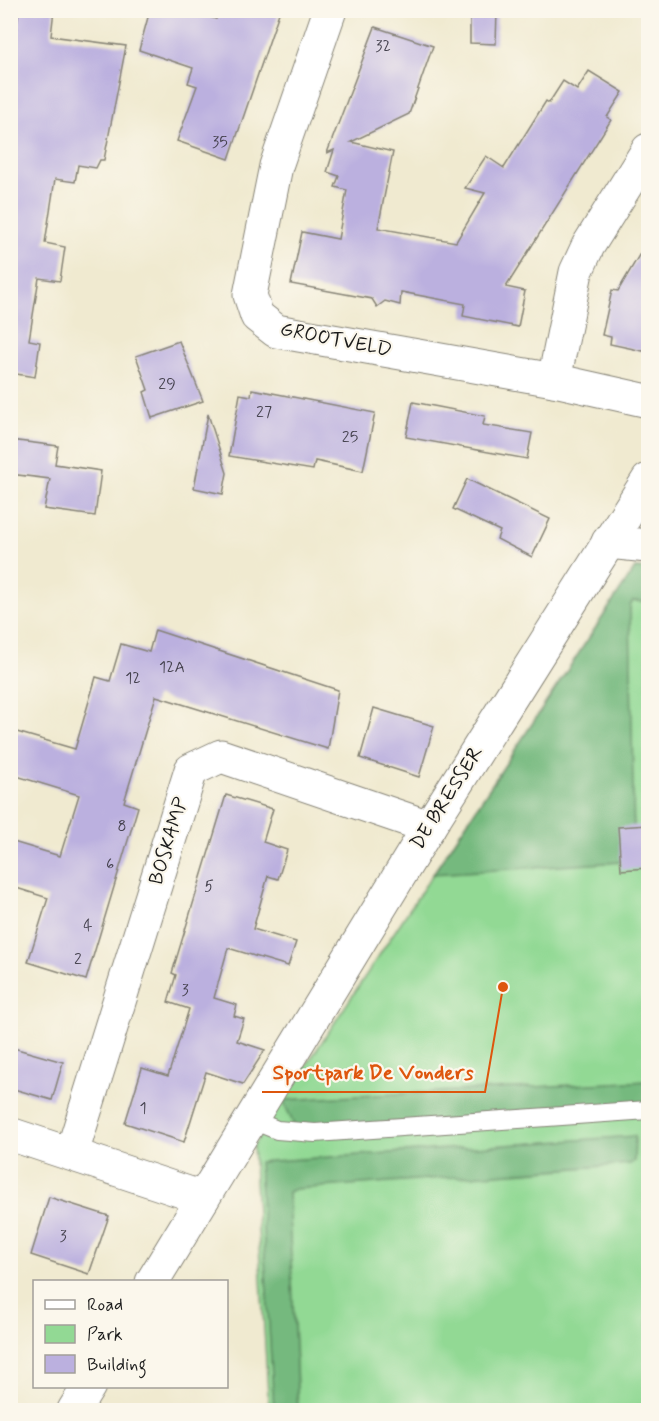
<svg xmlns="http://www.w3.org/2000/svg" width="659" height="1421" viewBox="0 0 659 1421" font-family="Mynerve,sans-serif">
  <rect width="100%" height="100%" fill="#fbf7ec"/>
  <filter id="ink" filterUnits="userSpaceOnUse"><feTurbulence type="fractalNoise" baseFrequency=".0167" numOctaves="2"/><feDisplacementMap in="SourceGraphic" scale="12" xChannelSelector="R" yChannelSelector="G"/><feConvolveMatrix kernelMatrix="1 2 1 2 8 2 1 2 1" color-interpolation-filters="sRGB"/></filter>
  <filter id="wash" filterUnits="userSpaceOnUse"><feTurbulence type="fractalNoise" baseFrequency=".008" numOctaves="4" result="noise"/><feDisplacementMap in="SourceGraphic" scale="24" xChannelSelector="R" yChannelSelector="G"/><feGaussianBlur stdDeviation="1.35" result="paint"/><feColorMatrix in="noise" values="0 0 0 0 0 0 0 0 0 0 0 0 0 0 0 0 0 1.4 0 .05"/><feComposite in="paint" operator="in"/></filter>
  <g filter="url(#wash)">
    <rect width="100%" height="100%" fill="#f0ead0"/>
    <polygon fill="#92d994" stroke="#577a58" stroke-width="1.5" points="635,568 648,569 648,1410 269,1410 253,1146"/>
    <g fill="#75b97e" stroke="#486a4d" stroke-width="1.5">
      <polygon points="635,568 648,569 648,602 633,601 630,606 634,846 622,862 433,874"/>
      <polygon points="648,1081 648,1109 296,1130 283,1100"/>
      <polygon points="635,1136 634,1161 630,1164 295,1189 288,1192 298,1410 274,1410 259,1162"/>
    </g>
    <g id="blocks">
      <g fill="#bbb0df">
        <polygon points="19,10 54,10 51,36 126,46 104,160 100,160 96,168 78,165 75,182 55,179 45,243 65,247 60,281 39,278 29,340 40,342 35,377 10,373 10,75"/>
        <polygon points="150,10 185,10 216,19 219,10 280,10 229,159 177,141 197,86 188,83 193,68 139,50"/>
        <polygon points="470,10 497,10 496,44 470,43"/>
        <polygon points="375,27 433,46 409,114 351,142 393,152 378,228 456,242 485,193 465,188 486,156 504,168 546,101 549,103 563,81 577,90 589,71 623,92 607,117 611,120 506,287 525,291 518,327 463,316 465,304 401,292 400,305 385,301 377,307 372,299 291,284 302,232 338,239 347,190 335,187 339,176 327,172 334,150 327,153"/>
        <polygon points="648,240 648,352 610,344 611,337 602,335 612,290 618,291"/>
        <polygon points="179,341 203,401 152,418 144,392 148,390 136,356"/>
        <polygon points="252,389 375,413 363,471 315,461 313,470 229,456 240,394 251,396"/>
        <polygon points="413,402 485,416 483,425 532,433 527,459 406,437"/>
        <polygon points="208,414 227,473 223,494 194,488"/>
        <polygon points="10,440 58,446 55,464 101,471 95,516 44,509 50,479 10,474"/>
        <polygon points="467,479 550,519 532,557 497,539 500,531 453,509"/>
        <polygon points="155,630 338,690 328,749 156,696 124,802 138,807 86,980 28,962 48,898 10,886 10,841 60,856 79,795 10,774 10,730 75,749 96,677 110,681 121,644 149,652"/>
        <polygon points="374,708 434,726 419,777 360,758"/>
        <polygon points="226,795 273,809 263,842 287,850 278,879 268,876 253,929 296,942 288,966 228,948 214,998 237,1005 234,1016 244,1019 237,1041 265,1050 243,1084 206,1072 184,1142 125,1123 142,1068 168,1076 189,1009 168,1002 176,975 172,973"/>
        <polygon points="648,825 648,868 621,870 618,827"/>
        <polygon points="10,1047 63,1062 52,1100 10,1088"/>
        <polygon points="49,1197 109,1216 89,1274 31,1255"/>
      </g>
    </g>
  </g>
  <g filter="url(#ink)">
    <use href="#blocks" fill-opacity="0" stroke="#868376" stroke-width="1.5"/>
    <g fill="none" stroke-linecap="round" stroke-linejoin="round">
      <g stroke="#868376" stroke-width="20">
        <polyline id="lane" points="250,1119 277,1130 315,1133 648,1110"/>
      </g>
      <g stroke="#868376" stroke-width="35">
        <g id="street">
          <polyline points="330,10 276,166 250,295 257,316 276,331 554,380 648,401"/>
          <polyline points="554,380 576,272 588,246 648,150"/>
          <polyline points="608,542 648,546"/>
          <polyline points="10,1134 203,1198"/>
          <polyline points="72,1153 191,770 221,756 429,827"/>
          <polyline points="152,1282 429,827 648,480"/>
          <polyline points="74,1410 89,1386"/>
        </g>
      </g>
      <use href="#lane" stroke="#fff" stroke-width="18"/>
      <use href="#street" stroke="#fff" stroke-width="33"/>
    </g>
  </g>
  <g text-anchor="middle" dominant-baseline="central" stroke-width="4.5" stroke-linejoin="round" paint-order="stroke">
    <g font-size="16" fill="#44414d">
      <text x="383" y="46">32</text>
      <text x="220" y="142">35</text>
      <text x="167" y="384">29</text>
      <text x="264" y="412">27</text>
      <text x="350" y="437">25</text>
      <text x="172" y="667">12A</text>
      <text x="133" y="678">12</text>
      <text x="122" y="826">8</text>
      <text x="110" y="864">6</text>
      <text x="209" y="886">5</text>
      <text x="88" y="925">4</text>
      <text x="78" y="959">2</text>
      <text x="185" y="990">3</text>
      <text x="143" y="1108">1</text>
      <text x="63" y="1236">3</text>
    </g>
    <g font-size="20" fill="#1c1c1c" stroke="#fbf7ec">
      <text transform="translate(336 340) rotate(11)">GROOTVELD</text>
      <text transform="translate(447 798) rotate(-58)">DE BRESSER</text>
      <text transform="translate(169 841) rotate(-73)">BOSKAMP</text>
    </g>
  </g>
  <path fill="none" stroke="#de560d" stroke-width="2" d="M503 987L485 1092H262"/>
  <circle fill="#de560d" stroke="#fbf7ec" stroke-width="2" cx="503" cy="987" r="6"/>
  <g font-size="21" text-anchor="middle" font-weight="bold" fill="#de560d" stroke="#fbf7ec" stroke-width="4.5" stroke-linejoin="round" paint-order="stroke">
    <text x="373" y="1079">Sportpark De Vonders</text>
  </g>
  <rect width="659" height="1421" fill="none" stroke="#fbf7ec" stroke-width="36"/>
  <rect x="33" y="1280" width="195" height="108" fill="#fbf7ec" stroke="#a29f99" stroke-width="1.5"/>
  <rect x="45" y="1300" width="30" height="9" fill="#ffffff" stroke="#a29f99" stroke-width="1.5"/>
  <text x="87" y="1310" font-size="18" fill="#1c1c1c">Road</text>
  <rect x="45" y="1325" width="30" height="18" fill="#92d994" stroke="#a29f99" stroke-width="1.5"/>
  <text x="87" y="1340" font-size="18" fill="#1c1c1c">Park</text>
  <rect x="45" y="1355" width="30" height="18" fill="#bbb0df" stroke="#a29f99" stroke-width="1.5"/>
  <text x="87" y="1370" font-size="18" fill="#1c1c1c">Building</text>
</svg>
